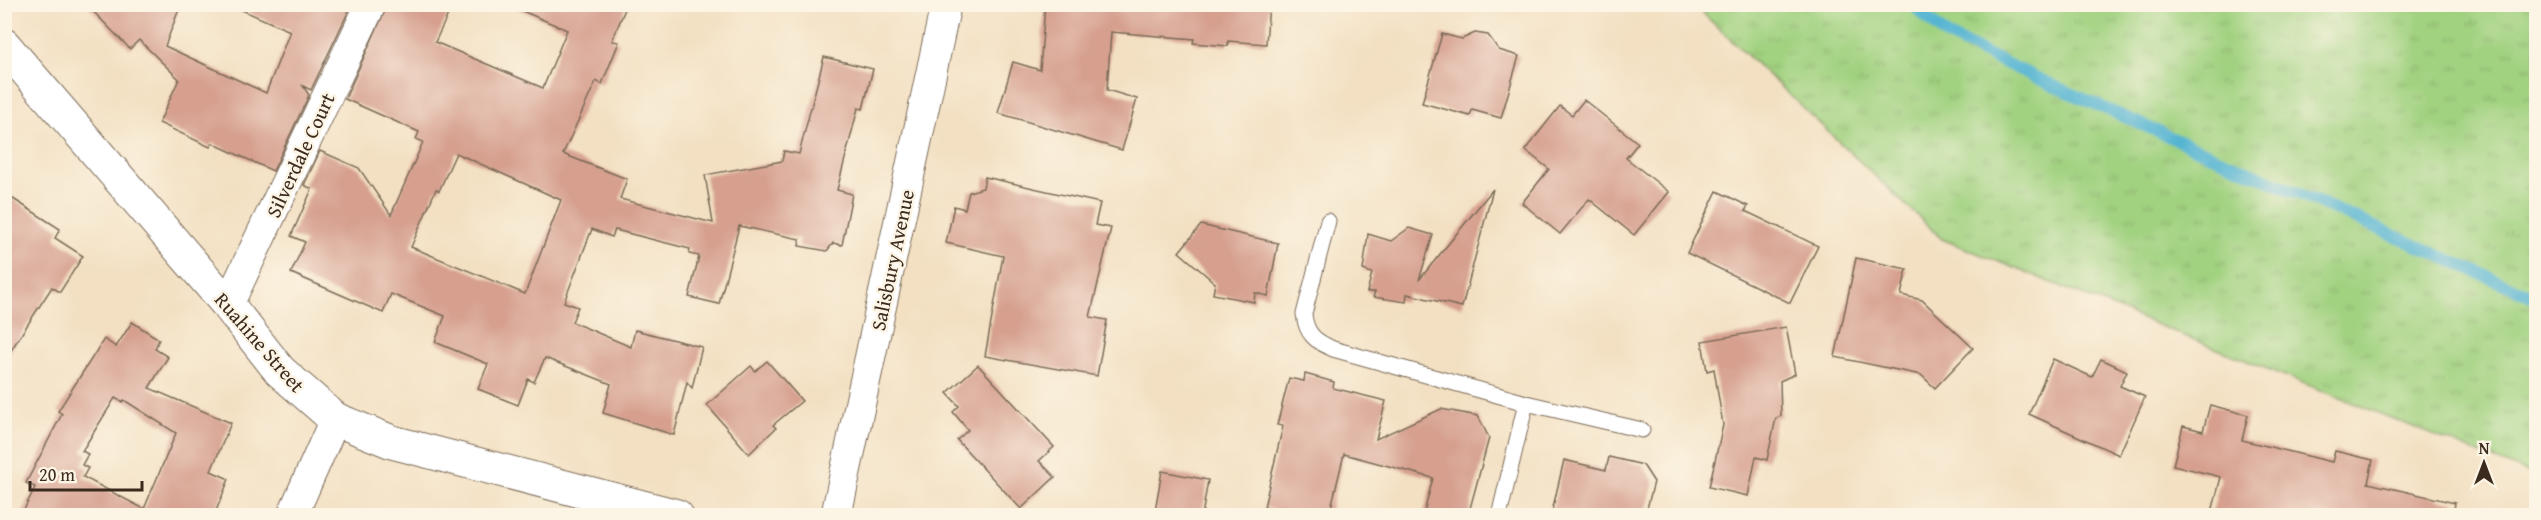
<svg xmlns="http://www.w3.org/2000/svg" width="2541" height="520" viewBox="0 0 2541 520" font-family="'Gentium Book Plus',serif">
  <defs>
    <pattern id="grass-tufts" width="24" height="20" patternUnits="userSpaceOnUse" patternTransform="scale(1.5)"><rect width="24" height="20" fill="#a1d280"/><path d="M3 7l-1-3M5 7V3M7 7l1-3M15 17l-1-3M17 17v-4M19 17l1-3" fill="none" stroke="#8cb46e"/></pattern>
  </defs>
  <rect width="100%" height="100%" fill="#fcf5e5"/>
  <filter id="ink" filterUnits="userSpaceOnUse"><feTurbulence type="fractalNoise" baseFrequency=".0167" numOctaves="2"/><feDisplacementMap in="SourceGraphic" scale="12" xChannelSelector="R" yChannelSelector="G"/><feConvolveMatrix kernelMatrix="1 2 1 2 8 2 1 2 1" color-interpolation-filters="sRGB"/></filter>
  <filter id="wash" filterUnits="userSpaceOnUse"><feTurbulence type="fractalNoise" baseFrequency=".008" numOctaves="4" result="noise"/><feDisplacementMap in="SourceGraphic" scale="24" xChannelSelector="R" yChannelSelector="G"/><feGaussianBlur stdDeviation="1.35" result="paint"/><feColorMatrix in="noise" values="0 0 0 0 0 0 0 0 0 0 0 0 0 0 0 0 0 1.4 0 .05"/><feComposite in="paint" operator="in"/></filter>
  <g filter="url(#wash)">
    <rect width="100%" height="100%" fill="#f3e0c2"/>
    <polygon fill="url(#grass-tufts)" stroke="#6e7e4f" stroke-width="1.5" points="1694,5 2536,5 2536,476 1942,239"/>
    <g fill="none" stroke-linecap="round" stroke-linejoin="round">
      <polyline stroke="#53b4d2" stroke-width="12" points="1912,4 1946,35 2054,86 2536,298"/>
    </g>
    <g id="blocks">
      <g fill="#d69f8e" fill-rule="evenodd">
        <polygon points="86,4 181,4 165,46 266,93 290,31 228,4 352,4 311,90 303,86 309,95 273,171 212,143 210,147 159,123 179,79 139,40 130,49"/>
        <path d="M388 4H453L435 42 543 88 567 30 506 4H627L612 41 619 42 602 84 596 81 563 154 627 179 620 199 713 223 705 175 782 161 784 151 799 154 824 57 873 69 863 109 858 108 837 190 852 194 842 245 833 243 827 251 799 246 800 239 739 226 719 304 689 297 699 256 689 254 690 249 615 230 612 237 592 229 564 302 578 307 572 322 631 347 635 330 702 347 692 388 687 382 674 435 603 413 611 384 545 358 534 382 528 379 518 405 478 389 488 364 435 342 445 316 391 294 383 313 291 273 305 242 291 236 312 189 304 185 320 151 359 168 391 215 423 142 416 139 419 132 345 99ZM456 153 561 200 525 294 411 247 436 189 439 191Z"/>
        <polygon points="1045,4 1269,4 1266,44 1228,41 1228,46 1193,43 1194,39 1111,32 1107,90 1137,99 1122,150 998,113 1013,62 1040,70"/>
        <polygon points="1475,33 1488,35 1499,50 1519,56 1501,118 1472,110 1470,116 1422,103 1442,34 1462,39"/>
        <polygon points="1584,100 1638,143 1626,158 1669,192 1634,235 1589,199 1560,234 1522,203 1549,169 1525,150 1560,106 1572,115"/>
        <polygon points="985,177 1100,203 1095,225 1111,228 1090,317 1107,320 1097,376 985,356 1003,256 946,243 954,206 965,209 969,192 983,188"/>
        <polygon points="1493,189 1462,307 1407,294 1406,302 1373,297 1375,292 1367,292 1372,273 1363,270 1368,234 1391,241 1409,228 1433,235 1419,280"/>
        <polygon points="1717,191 1748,206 1745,211 1818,246 1790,303 1687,253"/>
        <polygon points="4,193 60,229 55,238 83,256 60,292 52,287 4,361"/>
        <polygon points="1201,225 1278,243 1268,296 1255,293 1254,302 1213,294 1215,283 1179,252"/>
        <polygon points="1856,258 1907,269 1901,295 1922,300 1973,348 1935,388 1921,375 1835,357"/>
        <path d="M132 322 159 339 155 349 168 357 149 388 231 423 211 471 229 479 214 516H21L35 487 26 483 62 414 58 411 104 339 116 347ZM115 398 122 402 124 400 176 433 144 509 83 477 88 468 82 465 88 454 82 451Z"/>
        <polygon points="1786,327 1795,374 1780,381 1781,416 1776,418 1767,460 1756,457 1748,496 1709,487 1723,425 1714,369 1707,371 1702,341"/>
        <polygon points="2053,359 2092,377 2101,359 2127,371 2120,386 2145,397 2119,455 2029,414"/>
        <polygon points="767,361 802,401 773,425 776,428 749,454 707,405 751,366 755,371"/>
        <polygon points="978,365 1054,447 1039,461 1055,477 1021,509 957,440 968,430 953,412 959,406 947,393"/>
        <polygon points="1305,374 1334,382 1333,388 1386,401 1376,439 1441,409 1478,416 1489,438 1468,516 1423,516 1433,478 1344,454 1329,516 1273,516 1274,510 1264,507 1283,426 1277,425 1289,378 1304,381"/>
        <polygon points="2210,405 2248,415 2242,440 2332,462 2335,451 2373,460 2368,483 2455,503 2453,516 2211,516 2221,477 2173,465 2183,426 2203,431"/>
        <polygon points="1609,457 1643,465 1654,482 1645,516 1551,516 1564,460 1606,470"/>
        <polygon points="1162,471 1208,480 1202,516 1154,516"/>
      </g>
    </g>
  </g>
  <g filter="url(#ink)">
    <use href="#blocks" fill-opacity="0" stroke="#7b6a57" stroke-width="1.5"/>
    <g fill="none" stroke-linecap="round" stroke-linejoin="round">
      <g stroke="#7b6a57" stroke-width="17">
        <g id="service">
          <path d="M1328 221 1304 314C1306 334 1315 341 1333 349L1526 403 1642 430"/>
          <polyline points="1499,516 1526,403"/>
        </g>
      </g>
      <g stroke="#7b6a57" stroke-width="32">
        <g id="minor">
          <polyline points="228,305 371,4"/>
          <polyline points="292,516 335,419"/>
          <polyline points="836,516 946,4"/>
        </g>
      </g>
      <g stroke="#7b6a57" stroke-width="35">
        <polyline id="tertiary" points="4,45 228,305 280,371 335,419 392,442 677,516"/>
      </g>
      <use href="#service" stroke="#fff" stroke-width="15"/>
      <use href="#minor" stroke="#fff" stroke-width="30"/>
      <use href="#tertiary" stroke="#fff" stroke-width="33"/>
    </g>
  </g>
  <g text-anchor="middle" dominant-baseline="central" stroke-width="5" stroke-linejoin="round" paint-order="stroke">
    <g font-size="20" fill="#3b2a1e" stroke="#fcf5e5">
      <text transform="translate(300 155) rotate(-65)">Silverdale Court</text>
      <text transform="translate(892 260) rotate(-78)">Salisbury Avenue</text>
      <text transform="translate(260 342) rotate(49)">Ruahine Street</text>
    </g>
  </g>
  <rect width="2541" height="520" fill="none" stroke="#fcf5e5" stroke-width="24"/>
  <g transform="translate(2484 463)" stroke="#fcf5e5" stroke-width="4.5" paint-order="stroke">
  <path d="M0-4.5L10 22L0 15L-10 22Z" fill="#3b2a1e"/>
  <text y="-9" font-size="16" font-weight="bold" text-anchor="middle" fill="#3b2a1e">N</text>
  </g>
  <path d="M30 481v9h112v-9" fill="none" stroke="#3b2a1e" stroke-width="3"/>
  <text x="39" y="481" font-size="18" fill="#3b2a1e" stroke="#fcf5e5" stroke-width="4.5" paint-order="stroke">20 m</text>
</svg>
